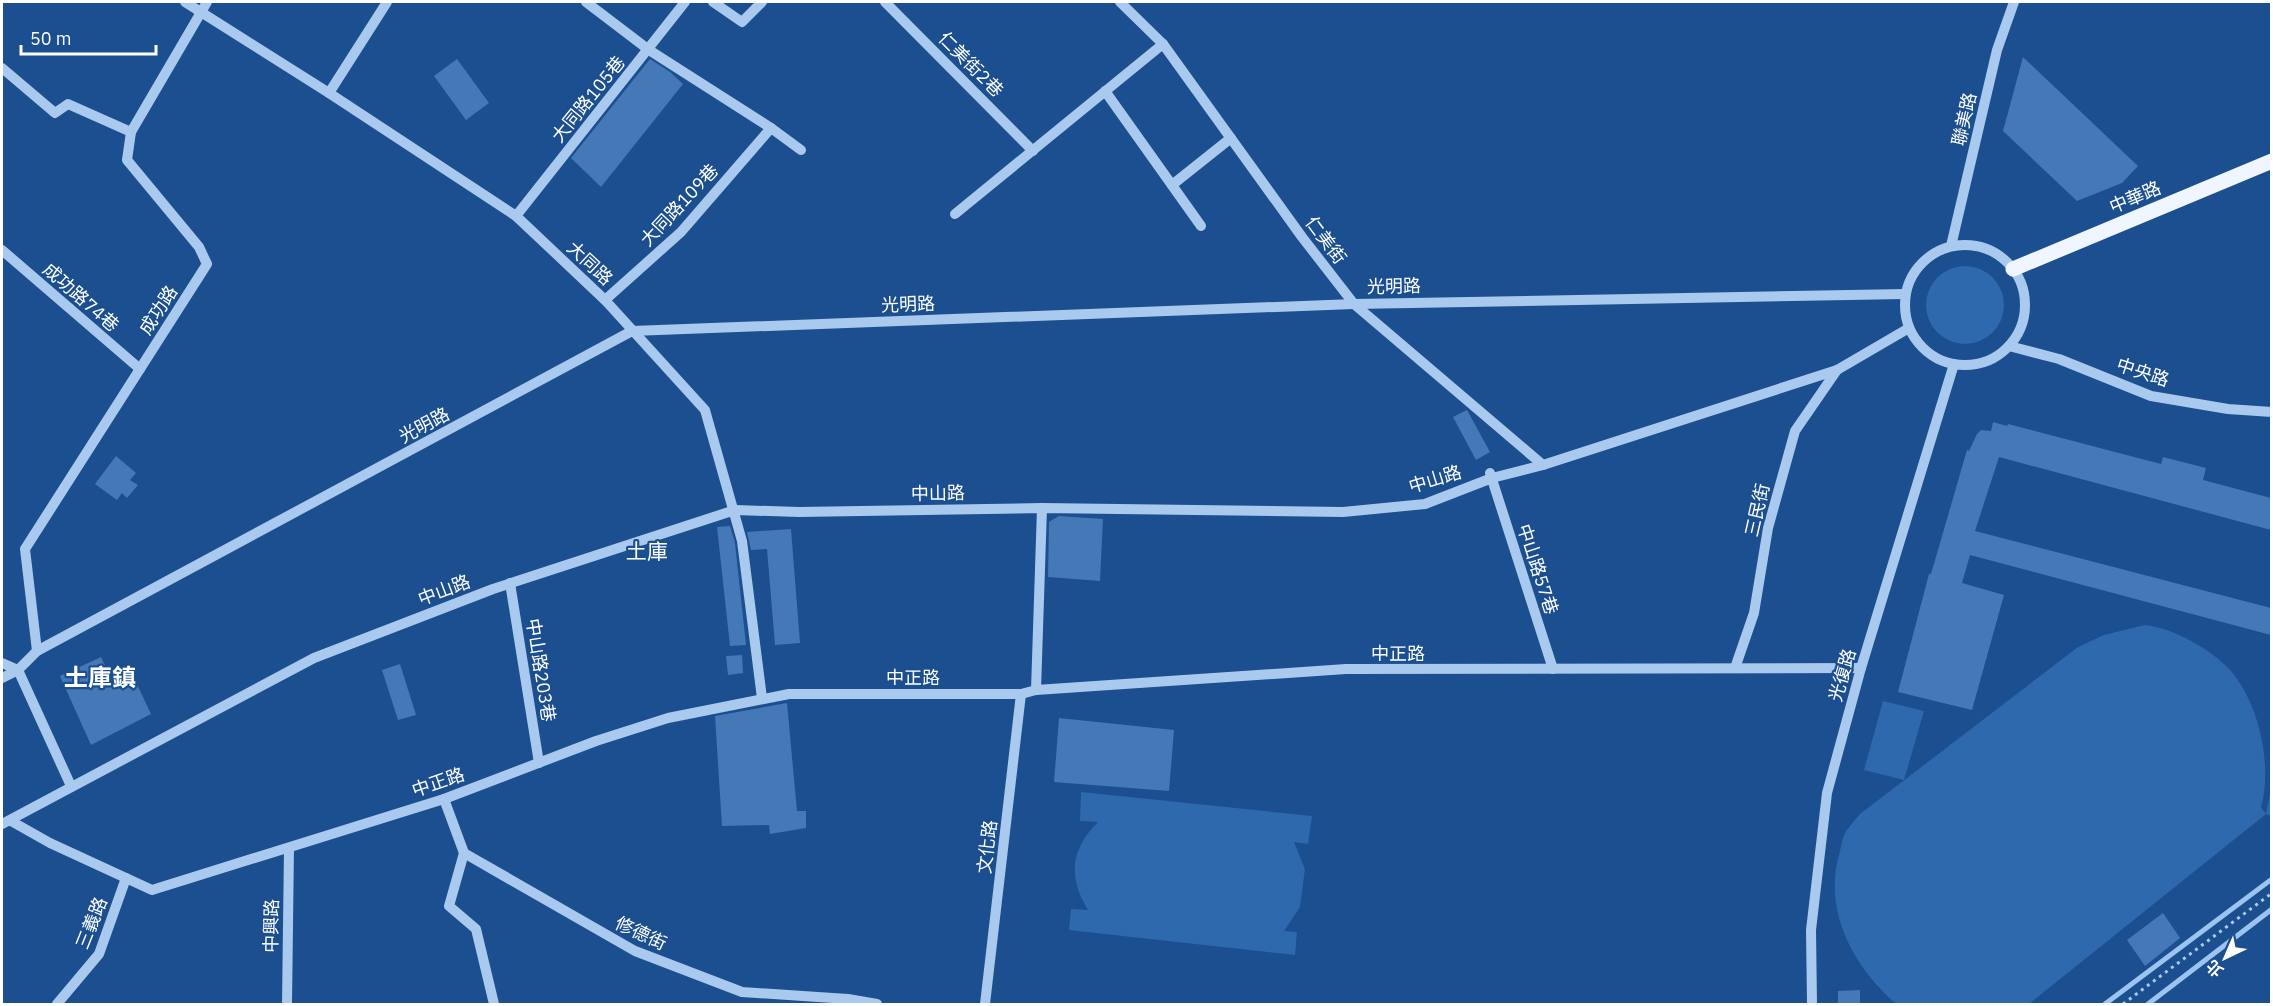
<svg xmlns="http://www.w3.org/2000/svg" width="2273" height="1006" viewBox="0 0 2273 1006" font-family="'IBM Plex Sans','Noto Sans TC',sans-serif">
  <rect width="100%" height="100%" fill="#1b4f8f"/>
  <g fill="#2e69ad">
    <circle cx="1965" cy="305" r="39"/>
    <path d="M2145 625C2173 628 2211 649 2230 670 2259 702 2273 767 2261 807L2266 814 2271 790V816L2266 814 2029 1004H1896C1854 967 1823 912 1839 855 1841 848 1842 839 1845 833 1849 826 1855 820 1860 814L2078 647 2104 635Z"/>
    <polygon points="1883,701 1924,711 1904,780 1864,770"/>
    <path d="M1081 792 1312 816 1308 844 1294 842 1305 869 1300 907 1284 931 1297 932 1295 955 1069 930 1071 909 1088 910C1068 877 1070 850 1098 822L1080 821Z"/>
  </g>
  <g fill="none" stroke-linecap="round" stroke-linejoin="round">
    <g stroke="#9cc4f0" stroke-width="5">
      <polyline points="2105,1004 2272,879"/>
      <polyline points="2148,1004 2272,909"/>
    </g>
  </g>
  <g fill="#4478b7">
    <polygon points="2023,57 2138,166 2122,183 2077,201 2003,131"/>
    <polygon points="457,59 489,103 466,120 434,76"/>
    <polygon points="650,59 670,72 683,84 601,187 571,158"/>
    <polygon points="1467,410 1490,452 1476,460 1453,417"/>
    <polygon points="1993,422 2007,426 2008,424 2161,464 2163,457 2206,468 2203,480 2271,498 2271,530 1999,457 1975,531 2271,608 2271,635 1970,555 1962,583 2004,595 1972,710 1898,692 1929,574 1931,574 1967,450 1969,451 1977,434 1981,430 1991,431"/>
    <polygon points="116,456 136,473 130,480 138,485 127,498 122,493 117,500 95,484"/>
    <polygon points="1059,516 1103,519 1100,581 1048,577 1049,522"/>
    <polygon points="730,526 735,543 746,645 730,646 717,527"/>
    <polygon points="791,529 800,643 775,645 767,549 751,550 747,532"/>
    <polygon points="742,655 743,673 728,675 726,656"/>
    <polygon points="101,657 115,687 134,678 151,714 91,745 60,676"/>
    <polygon points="400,664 416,715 398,720 382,670"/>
    <polygon points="787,703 797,811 806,811 806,828 770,834 769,825 722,826 715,716"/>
    <polygon points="1059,718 1174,730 1169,791 1054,782"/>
    <polygon points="2163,913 2180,938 2145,966 2127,940"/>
    <polygon points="1860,990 1860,1005 1838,1005 1838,991"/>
  </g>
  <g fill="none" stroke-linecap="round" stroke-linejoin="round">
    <polyline stroke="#a9c9ee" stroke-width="3" stroke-dasharray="3 4.5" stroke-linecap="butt" points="2123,1004 2272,893"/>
    <g stroke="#a9c9ee" stroke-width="10">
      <polyline points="185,2 329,93 516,216 605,300 705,410 742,541 762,698"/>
      <polyline points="586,2 649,50 771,128 801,150"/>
      <polyline points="713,2 742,22 762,2"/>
      <polyline points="885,2 1033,151"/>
      <polyline points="1120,2 1163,44 1302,237 1354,304 1543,465"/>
      <polyline points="2,68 55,113 68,104 131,132"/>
      <polyline points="1105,91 1201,226"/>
      <polyline points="329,93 387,2"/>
      <polyline points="1172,185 1231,138"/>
      <polyline points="955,214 1163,44"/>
      <polyline points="516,216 685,2"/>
      <circle cx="1965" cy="305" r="60"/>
      <polyline points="1951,246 1997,50 2014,2"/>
      <polyline points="2,250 140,369"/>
      <polyline points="605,300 681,232 771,128"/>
      <polyline points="2009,346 2059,359 2151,396 2228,409 2272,412"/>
      <polyline points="1490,473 1553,669"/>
      <polyline points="510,583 539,763"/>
      <polyline points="37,651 25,549 207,264 199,247 127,160 131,132 207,2"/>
      <polyline points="2,663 18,670"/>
      <polyline points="1735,668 1754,613 1768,528 1795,431 1837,370"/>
      <polyline points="18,670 71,786"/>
      <polyline points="2,678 18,670 37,651 632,331 1354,304 1905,294"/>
      <polyline points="1036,690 1042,508"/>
      <polyline points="444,799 464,853 635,951 742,992 848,999 877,1004"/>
      <polyline points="11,821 50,843 152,890 444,799 596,741 668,718 789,694 1021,694 1036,690 1346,669 1861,668"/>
      <polyline points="2,824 314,658 493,589 735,510 799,512 1042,508 1343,512 1425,504 1492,478 1543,465 1837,370 1909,328"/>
      <polyline points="464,853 449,906 476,929 494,1004"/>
      <polyline points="57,1004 99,954 126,878"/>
      <polyline points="287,1004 289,848"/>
      <polyline points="985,1004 1021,694"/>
      <polyline points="1812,1004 1811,930 1827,793 1861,668 1954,364"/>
    </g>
    <polyline stroke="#f0f6ff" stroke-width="15" points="2013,269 2272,161"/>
  </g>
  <g text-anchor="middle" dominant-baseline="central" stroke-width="4.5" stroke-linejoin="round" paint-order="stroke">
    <g font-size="18" fill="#fff" stroke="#1b4f8f">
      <text transform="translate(971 64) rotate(45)">仁美街2巷</text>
      <text transform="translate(588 99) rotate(-51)">大同路105巷</text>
      <text transform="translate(1964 119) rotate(-77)">聯美路</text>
      <text transform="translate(2135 197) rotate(-23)">中華路</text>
      <text transform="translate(679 205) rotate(-47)">大同路109巷</text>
      <text transform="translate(1326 240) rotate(53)">仁美街</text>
      <text transform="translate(590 263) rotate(43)">大同路</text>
      <text transform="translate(1394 286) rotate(-1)">光明路</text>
      <text transform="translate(81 297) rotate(41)">成功路74巷</text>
      <text transform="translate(908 304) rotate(-2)">光明路</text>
      <text transform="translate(158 310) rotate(-57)">成功路</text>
      <text transform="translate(2143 372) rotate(18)">中央路</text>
      <text transform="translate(424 425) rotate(-28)">光明路</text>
      <text transform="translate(1435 479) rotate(-17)">中山路</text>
      <text transform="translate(938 493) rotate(-1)">中山路</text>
      <text transform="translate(1757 510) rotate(-77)">三民街</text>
      <text transform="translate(1538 569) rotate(72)">中山路57巷</text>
      <text transform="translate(444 590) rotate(-21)">中山路</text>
      <text x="1398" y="653">中正路</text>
      <text transform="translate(541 670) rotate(81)">中山路203巷</text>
      <text transform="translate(1842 675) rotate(-74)">光復路</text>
      <text x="913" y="677">中正路</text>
      <text transform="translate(438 782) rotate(-19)">中正路</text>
      <text transform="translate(987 847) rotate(-83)">文化路</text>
      <text transform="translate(91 923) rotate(-68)">三義路</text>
      <text transform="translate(271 926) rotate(-89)">中興路</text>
      <text transform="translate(641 933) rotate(25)">修德街</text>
    </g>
    <g font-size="21" fill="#fff" stroke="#1b4f8f">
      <text x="647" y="551">土庫</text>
    </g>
    <g font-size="24" font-weight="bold" fill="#fff" stroke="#1b4f8f">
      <text x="100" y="677">土庫鎮</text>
    </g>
  </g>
  <rect width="2273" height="1006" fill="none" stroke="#ffffff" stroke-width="6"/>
  <g transform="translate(2225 958) rotate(224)" stroke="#1b4f8f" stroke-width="4.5" paint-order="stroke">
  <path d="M0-4.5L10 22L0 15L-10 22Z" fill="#ffffff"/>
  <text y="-9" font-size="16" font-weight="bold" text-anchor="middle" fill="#ffffff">北</text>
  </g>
  <path d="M21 45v9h135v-9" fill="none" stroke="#ffffff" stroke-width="3"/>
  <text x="30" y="45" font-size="18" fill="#ffffff" stroke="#1b4f8f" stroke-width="4.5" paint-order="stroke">50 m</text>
</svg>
